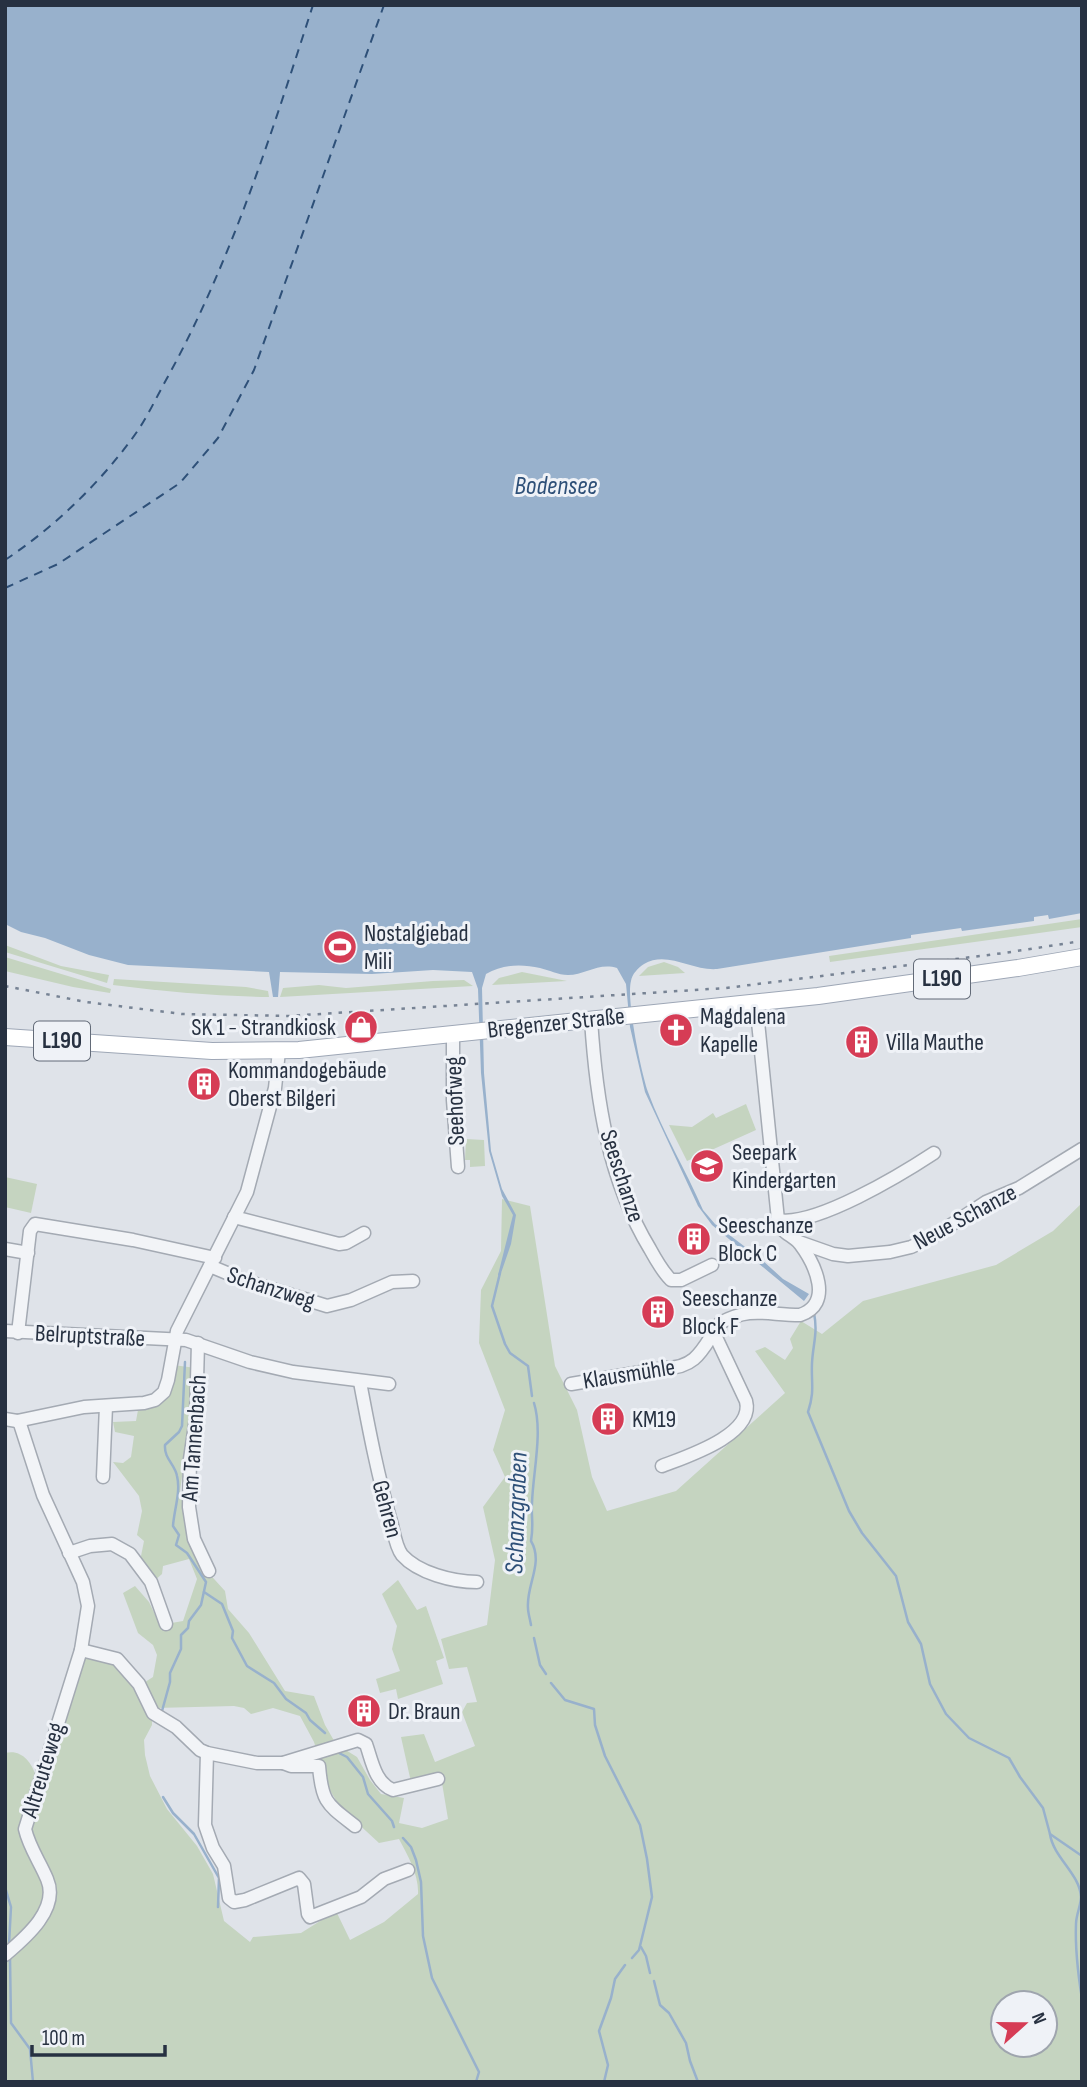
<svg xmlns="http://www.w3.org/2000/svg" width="1087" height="2087" viewBox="0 0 1087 2087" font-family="'Sofia Sans Condensed',sans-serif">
  <rect width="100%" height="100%" fill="#dfe3e9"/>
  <g fill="#c5d4c0" fill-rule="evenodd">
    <polygon points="1082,919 1082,927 830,962 829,956"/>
    <polygon points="5,945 61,966 109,975 107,983 5,952"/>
    <polygon points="5,957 111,989 110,993 73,987 5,971"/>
    <polygon points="664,962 678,967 685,973 639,976 648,967"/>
    <polygon points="522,972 567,981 492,985 499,978"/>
    <path d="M114 979 246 987 268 991 269 997C217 996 165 992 113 985Z"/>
    <polygon points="464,980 473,986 280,997 283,988 319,985 346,988 433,981"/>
    <polygon points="746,1104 756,1130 687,1161 669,1125 692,1127 713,1113 716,1118"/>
    <polygon points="466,1139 484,1140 485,1166 470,1167 470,1160 465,1160"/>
    <polygon points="5,1177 37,1184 31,1213 5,1207"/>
    <path d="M502 1199 530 1206 555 1366 577 1410 592 1477 607 1511 676 1491 785 1393 755 1351 765 1347 785 1360 793 1348 790 1339 801 1321 822 1334 863 1301 996 1265 1053 1231 1082 1203V2082H5V1753C21 1749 31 1761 36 1776L83 1655 113 1662 138 1687 152 1716V1725L144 1740 145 1755 150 1776 167 1809 197 1846 213 1874 224 1921 250 1942 253 1937 301 1933 336 1911 350 1940 384 1922 418 1894C419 1875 408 1856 399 1839L379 1843 340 1807 328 1787 314 1742 300 1716 273 1708 251 1714 244 1708 234 1706 156 1708 142 1684 153 1677 157 1655 153 1645 138 1633 123 1593 135 1586 149 1602 160 1625 183 1621 197 1579 189 1559 163 1566 162 1574 154 1581 140 1561 144 1541 137 1535 142 1511 139 1496 113 1462 123 1463 131 1457 134 1436 115 1432 113 1422 136 1421 138 1410C160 1401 166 1386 173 1365L196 1368 180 1492 189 1531 205 1569 225 1591 228 1609 249 1633 285 1691 314 1696 325 1725 336 1744 357 1757 370 1780 381 1794 404 1798 399 1823 422 1828 448 1819 442 1783 411 1782 401 1737 424 1734 435 1762 475 1746 462 1712 467 1703 477 1702 467 1667 449 1669 441 1639 487 1625 495 1560 483 1507 505 1477 493 1450 505 1410 479 1343 481 1290 501 1251ZM1003 2003H1045V2045H1003Z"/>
    <polygon points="398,1580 417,1610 426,1606 444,1658 436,1661 443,1684 398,1699 396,1689 380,1693 376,1679 400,1671 392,1649 397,1626 382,1594"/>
  </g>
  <path fill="#98b1cc" d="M5 5H1082V913L1049 919 1048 915 1034 917V921L962 931 961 928 911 935V938L717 969C692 971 667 950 644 964 638 968 632 974 631 981 626 999 641 1072 648 1092 663 1133 686 1170 703 1210L715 1224 761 1259 783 1279 809 1294 804 1301 712 1225 698 1206 645 1092 630 1027 626 984 617 968C599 962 585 975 568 975 558 975 549 970 540 968 522 964 503 964 486 974L482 988 484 1073 491 1151 502 1189 516 1215 511 1244 500 1276 498 1275 513 1215 502 1196 489 1151 481 1073 478 989 472 972 433 970 372 974 280 972 278 997H273L269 972 128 965 89 955 45 938 21 932 5 924Z"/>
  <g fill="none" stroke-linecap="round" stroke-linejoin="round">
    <g stroke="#98b1cc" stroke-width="2.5">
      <polyline points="500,1273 492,1306 505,1344 510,1353 528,1366 532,1396"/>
      <path d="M814 1313C818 1333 813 1344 812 1363 811 1383 815 1391 808 1412L849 1511 862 1533 896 1576 908 1622 921 1644 930 1684 946 1714 969 1738 1009 1758 1020 1777 1043 1808 1050 1834 1082 1856"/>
      <polyline points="204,1592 222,1604 233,1631 232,1638 247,1666 274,1683 286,1699 306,1713 310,1720 325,1733"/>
      <path d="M531 1625C530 1619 528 1613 528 1608 526 1585 544 1563 531 1541 534 1524 531 1518 532 1503 533 1472 543 1432 534 1403"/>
      <polyline points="534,1638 540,1665 546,1674"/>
      <polyline points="551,1683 565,1700 594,1709 595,1725 605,1756 640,1825 647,1859 652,1897 639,1950 632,1958"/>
      <path d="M162 1711 170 1682V1673L181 1649V1635L188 1628 189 1621 201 1605 206 1582 187 1553 176 1545 179 1535 173 1526C174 1510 181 1492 177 1476 175 1464 164 1459 165 1445L179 1432 182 1426 185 1362"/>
      <polyline points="337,1752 347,1757 363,1777 368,1794 392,1821 394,1827"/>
      <polyline points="163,1797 173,1813 194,1834 219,1878 218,1907"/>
      <path d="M1050 1834C1053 1857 1080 1874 1081 1897 1081 1905 1076 1915 1076 1924 1075 1949 1078 1974 1082 1999"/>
      <polyline points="403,1838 411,1847 416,1860 421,1882 423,1936 432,1978 479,2072 476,2082"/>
      <polyline points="5,1887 11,1907 9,1944"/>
      <polyline points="641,1947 646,1956 650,1973"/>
      <polyline points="10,1958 11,2023 30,2049 33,2082"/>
      <polyline points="654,1981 660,2005 669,2013 686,2043 690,2061 698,2082"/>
      <polyline points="604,2082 608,2065 599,2031 611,1998 615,1979 625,1965"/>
    </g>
    <g stroke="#2e5078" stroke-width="2" stroke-dasharray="9 7" stroke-linecap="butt">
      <path d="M5 560C53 528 97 486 131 440 145 422 155 400 166 380 231 263 272 132 313 5"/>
      <polyline points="5,588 58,564 180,483 218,438 254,370 384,5"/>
    </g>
    <g stroke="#a4aab3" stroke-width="15">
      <g id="minor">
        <path d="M591 1019C596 1098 608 1180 650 1249 656 1260 662 1271 671 1280H681L712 1265"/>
        <polyline points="453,1035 453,1100 458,1167"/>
        <polyline points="234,1217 339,1244 346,1243 364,1233"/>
        <path d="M778 1220C815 1227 902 1174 934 1153"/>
        <polyline points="799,1242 833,1254 848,1256 890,1252 911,1247 931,1238 986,1202 1019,1188 1082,1149"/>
        <polyline points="5,1249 28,1253"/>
        <polyline points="210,1266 246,1281 327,1306 351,1300 392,1282 413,1281"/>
        <polyline points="5,1331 186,1340 250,1362 293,1372 389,1384"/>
        <polyline points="18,1333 30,1231 35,1224 133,1240 215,1258"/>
        <polyline points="198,1343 196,1418 190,1459 189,1507 194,1539 209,1571"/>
        <path d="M360 1382C369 1430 378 1477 392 1525 394 1534 396 1547 402 1555 418 1573 453 1582 477 1582"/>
        <path d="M571 1384 665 1368C698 1368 703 1347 720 1323 751 1306 767 1315 800 1315 834 1304 815 1264 800 1244 792 1234 781 1234 778 1220L756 1002"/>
        <path d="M5 1419 17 1421 20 1424 43 1495 83 1582 88 1606 81 1650 25 1829C29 1847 40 1862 47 1879 60 1909 25 1938 5 1955"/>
        <polyline points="17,1421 84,1407 144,1403 155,1400 164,1392 168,1380 177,1331 247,1192 275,1088 279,1051"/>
        <path d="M662 1466C685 1457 755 1435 746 1401L714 1333"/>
        <polyline points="103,1477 106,1406"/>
        <polyline points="69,1553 90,1546 112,1544 130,1554 151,1582 166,1624"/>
        <path d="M81 1650 117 1659 139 1684 153 1713 176 1727 200 1750 207 1753 257 1763H283L358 1740 366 1744C372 1761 375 1783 393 1790L438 1779"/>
        <polyline points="207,1753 205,1825 213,1848 224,1866 229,1898 234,1902 245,1900 299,1878 304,1884 308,1914 310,1917 361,1897 384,1879 408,1870"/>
        <path d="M283 1763 291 1766H319C322 1803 327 1804 355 1826"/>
      </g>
    </g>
    <g stroke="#9ea7b6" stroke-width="18">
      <polyline id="major" points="5,1037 212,1051 299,1050 818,996 1018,968 1082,957"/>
    </g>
    <use href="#minor" stroke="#f2f4f7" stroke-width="12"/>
    <use href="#major" stroke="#fff" stroke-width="16"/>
    <polyline stroke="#778394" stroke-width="2.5" stroke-dasharray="3.5 7" stroke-linecap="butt" points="5,986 86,1002 182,1014 289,1016 726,988 1004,953 1082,941"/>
  </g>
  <defs>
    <g id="stadium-disc" transform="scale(1.75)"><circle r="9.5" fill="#d63c55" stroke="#eff2f7"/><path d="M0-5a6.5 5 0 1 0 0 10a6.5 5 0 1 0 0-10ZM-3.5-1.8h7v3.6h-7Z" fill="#fff"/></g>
    <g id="shop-disc" transform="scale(1.75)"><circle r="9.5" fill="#d63c55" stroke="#eff2f7"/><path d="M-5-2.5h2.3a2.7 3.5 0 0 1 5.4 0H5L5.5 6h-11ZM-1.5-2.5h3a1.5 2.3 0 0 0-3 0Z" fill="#fff"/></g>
    <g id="church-disc" transform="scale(1.75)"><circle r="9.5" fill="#d63c55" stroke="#eff2f7"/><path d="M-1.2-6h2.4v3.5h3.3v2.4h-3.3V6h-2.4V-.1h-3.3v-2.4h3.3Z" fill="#fff"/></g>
    <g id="building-disc" transform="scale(1.75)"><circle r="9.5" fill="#d63c55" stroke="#eff2f7"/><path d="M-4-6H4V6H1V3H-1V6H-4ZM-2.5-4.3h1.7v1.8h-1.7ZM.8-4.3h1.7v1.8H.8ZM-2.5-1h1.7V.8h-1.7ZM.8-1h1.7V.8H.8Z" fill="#fff"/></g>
    <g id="school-disc" transform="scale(1.75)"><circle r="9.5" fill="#d63c55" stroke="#eff2f7"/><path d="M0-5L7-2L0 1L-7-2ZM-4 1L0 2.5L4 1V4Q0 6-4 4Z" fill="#fff"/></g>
  </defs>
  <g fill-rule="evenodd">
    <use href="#stadium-disc" x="340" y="947"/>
    <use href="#shop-disc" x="361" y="1027"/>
    <use href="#church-disc" x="676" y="1030"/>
    <use href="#building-disc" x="862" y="1042"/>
    <use href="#building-disc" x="204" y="1084"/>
    <use href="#school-disc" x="707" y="1166"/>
    <use href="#building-disc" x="694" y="1239"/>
    <use href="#building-disc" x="658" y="1312"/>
    <use href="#building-disc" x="608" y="1419"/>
    <use href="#building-disc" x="364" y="1711"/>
  </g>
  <g text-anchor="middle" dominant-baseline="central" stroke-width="6" stroke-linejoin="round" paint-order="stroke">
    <g fill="#eff2f7" stroke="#636b78" stroke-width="2">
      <rect x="914" y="959.5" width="56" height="39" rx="5"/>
      <rect x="34" y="1021.5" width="56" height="39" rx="5"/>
    </g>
    <g font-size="23" font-weight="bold" fill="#273141">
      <text x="942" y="979">L190</text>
      <text x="62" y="1041">L190</text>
    </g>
    <g font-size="24" fill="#273141" stroke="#eff2f7" text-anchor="start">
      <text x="364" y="933">Nostalgiebad<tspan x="364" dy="28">Mili</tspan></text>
      <text x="700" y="1016">Magdalena<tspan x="700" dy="28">Kapelle</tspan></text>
      <text x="336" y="1027" text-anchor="end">SK 1 - Strandkiosk</text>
      <text x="886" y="1042">Villa Mauthe</text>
      <text x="228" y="1070">Kommandogebäude<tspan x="228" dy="28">Oberst Bilgeri</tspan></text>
      <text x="732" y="1152">Seepark<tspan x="732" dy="28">Kindergarten</tspan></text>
      <text x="718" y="1225">Seeschanze<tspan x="718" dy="28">Block C</tspan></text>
      <text x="682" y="1298">Seeschanze<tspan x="682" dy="28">Block F</tspan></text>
      <text x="632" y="1419">KM19</text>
      <text x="388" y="1711">Dr. Braun</text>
    </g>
    <g font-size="24" fill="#273141" stroke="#eff2f7">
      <text transform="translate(556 1023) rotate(-6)">Bregenzer Straße</text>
      <text transform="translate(455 1101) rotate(-92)">Seehofweg</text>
      <text transform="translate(622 1176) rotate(72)">Seeschanze</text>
      <text transform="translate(965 1217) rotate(-28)">Neue Schanze</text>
      <text transform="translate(271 1288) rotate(18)">Schanzweg</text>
      <text transform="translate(90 1336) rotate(3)">Belruptstraße</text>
      <text transform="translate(629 1374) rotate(-9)">Klausmühle</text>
      <text transform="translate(194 1438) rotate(-86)">Am Tannenbach</text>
      <text transform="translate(387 1509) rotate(75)">Gehren</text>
      <text transform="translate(43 1770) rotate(-73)">Altreuteweg</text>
    </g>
    <g font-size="26" font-style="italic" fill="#2e5078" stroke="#eff2f7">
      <text x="556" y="486">Bodensee</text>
      <text transform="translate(517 1513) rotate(-88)">Schanzgraben</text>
    </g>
  </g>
  <rect width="1087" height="2087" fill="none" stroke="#273141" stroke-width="14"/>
  <g transform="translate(1024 2024) rotate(69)"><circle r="33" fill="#eff2f7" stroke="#9fa5ae" stroke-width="2"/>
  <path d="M0-5L12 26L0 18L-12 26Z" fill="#d63c55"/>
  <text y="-10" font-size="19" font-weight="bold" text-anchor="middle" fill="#273141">N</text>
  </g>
  <path d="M32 2045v10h133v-10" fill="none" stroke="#273141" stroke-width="3.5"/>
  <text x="42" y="2045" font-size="21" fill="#273141" stroke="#eff2f7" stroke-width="5" paint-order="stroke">100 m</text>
</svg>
